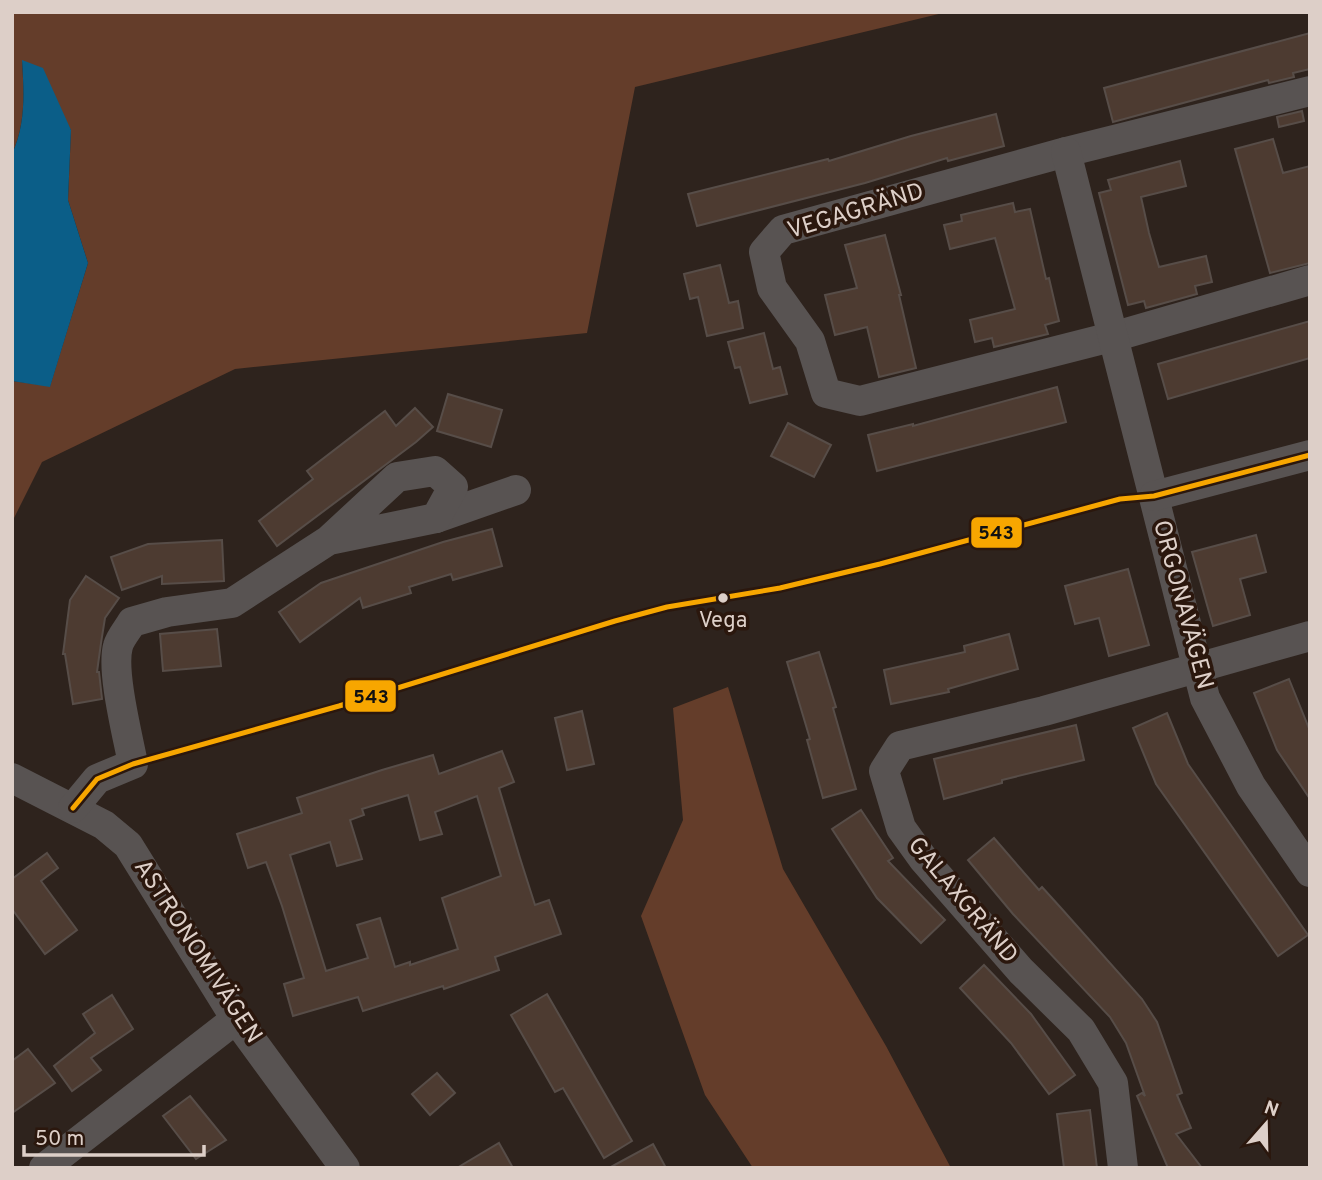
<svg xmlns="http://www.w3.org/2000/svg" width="1322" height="1180" viewBox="0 0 1322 1180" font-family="Overpass,sans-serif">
  <rect width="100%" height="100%" fill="#2e231d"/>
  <g fill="#643d2a">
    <path d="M12 12H947L635 87 587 333 235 369 42 462 12 522V381L50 386 88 263 68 200 71 130 22 61C24 92 26 124 12 154Z"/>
    <polygon points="728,687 783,869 886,1046 951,1168 753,1168 705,1095 641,916 683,820 673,708"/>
  </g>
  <path fill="#0b5e88" d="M22 60 43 68 71 130 68 200 88 263 50 387 12 381V154C26 124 24 92 22 60Z"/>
  <g fill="#4d3b31" stroke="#574d48" stroke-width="2" fill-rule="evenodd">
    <polygon points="1310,33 1310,69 1293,73 1294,77 1269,83 1268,80 1113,122 1104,88"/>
    <polygon points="1302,111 1304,121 1279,127 1277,117"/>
    <polygon points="996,114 1004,146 948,161 947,158 865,183 697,226 688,194 828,159 829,161 911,136"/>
    <polygon points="1273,139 1283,173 1310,166 1310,263 1270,273 1235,149"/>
    <polygon points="1180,161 1186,186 1141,197 1149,233 1159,267 1206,256 1212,282 1195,286 1197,294 1146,308 1144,301 1128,305 1099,193 1111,190 1108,180"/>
    <polygon points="1013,203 1015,212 1030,209 1046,279 1049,278 1059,321 1045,325 1048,334 994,347 992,338 975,342 970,320 1015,309 995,238 950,249 944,225 962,221 961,215"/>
    <polygon points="885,235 901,295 899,295 916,368 879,377 867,327 835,335 825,295 857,288 845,245"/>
    <polygon points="720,265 729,303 738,301 743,328 707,336 698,297 690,299 684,274"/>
    <polygon points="1310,321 1310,358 1168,399 1158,364"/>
    <polygon points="764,333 773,369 780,367 787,394 750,403 740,367 735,368 728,342"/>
    <polygon points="1057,387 1066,422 877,471 868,435 913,424 913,426"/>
    <polygon points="448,394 502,410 491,447 437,431"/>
    <polygon points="415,408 433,427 416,442 277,546 259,521 313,479 307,471 385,411 396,426"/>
    <polygon points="788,423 831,445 814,477 771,456"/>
    <polygon points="492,529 502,566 453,580 451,574 409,587 411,593 363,608 360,598 300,642 279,612 321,583 443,542"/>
    <polygon points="1256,535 1266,572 1240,579 1250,615 1213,626 1192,552"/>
    <polygon points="222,540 224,581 162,584 162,576 122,590 111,557 148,544"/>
    <polygon points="1128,569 1149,645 1109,656 1099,618 1075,624 1065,586"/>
    <polygon points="86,576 119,598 105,618 101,643 97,672 99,672 102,699 73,704 65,654 63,654 70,600"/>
    <polygon points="217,629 221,666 163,671 160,634"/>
    <polygon points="1009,634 1018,669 948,689 949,692 891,704 884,670 965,652 964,646"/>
    <polygon points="819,652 836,707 833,708 856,789 823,798 807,740 810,739 787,662"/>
    <polygon points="1289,679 1310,731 1310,799 1277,750 1254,693"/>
    <polygon points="582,711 594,764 567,770 555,718"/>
    <polygon points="1167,713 1188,764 1308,935 1278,956 1156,784 1133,728"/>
    <polygon points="1076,725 1084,760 1002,780 1002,783 944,799 934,759"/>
    <path d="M502 751 514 782 499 788 520 858 535 905 549 900 561 934 495 957 499 970 444 989 443 986 363 1011 358 997 293 1016 284 984 304 978 282 906 266 862 248 868 237 834 302 813 297 798 382 770 433 755 439 774ZM408 795 420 840 442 834 435 812 477 796 501 876 442 898 458 949 410 965V962L395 967 380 918 357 925 368 958 326 971 290 855 330 842 337 866 362 859 350 820 364 815 362 809Z"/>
    <polygon points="861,810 893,858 888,861 945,920 921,943 877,898 832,829"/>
    <polygon points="994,838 1039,890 1042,887 1061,908 1142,999 1157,1022 1182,1093 1177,1095 1191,1128 1176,1134 1202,1168 1168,1168 1137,1096 1142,1093 1145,1096 1126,1043 1110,1017 1013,914 968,860"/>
    <polygon points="47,853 58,868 41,881 77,930 45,954 12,909 12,879"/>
    <polygon points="984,965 1031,1014 1075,1075 1049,1094 1011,1043 960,988"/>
    <polygon points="547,994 632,1141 604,1158 563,1088 555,1092 511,1015"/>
    <polygon points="112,995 133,1029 91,1058 101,1070 72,1091 54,1066 95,1033 83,1014"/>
    <polygon points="28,1049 55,1083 12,1113 12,1061"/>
    <polygon points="437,1073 455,1093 430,1115 412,1094"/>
    <polygon points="190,1096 226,1140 196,1159 163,1116"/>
    <polygon points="1090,1110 1097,1168 1064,1168 1057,1114"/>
    <polygon points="499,1143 513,1168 457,1168"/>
    <polygon points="653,1144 666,1168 609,1168"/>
  </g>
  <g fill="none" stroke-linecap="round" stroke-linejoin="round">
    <g stroke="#585352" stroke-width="30">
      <polyline points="1310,91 1066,152 783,230 764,252 772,288 810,341 826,393 860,401 1123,334 1310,280"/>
      <polyline points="1066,152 1205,698 1251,786 1310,872"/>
      <polyline points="1154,496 1310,455"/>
      <polyline points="436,518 516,490"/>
      <polyline points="12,778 104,825 128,845 236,1019 345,1168"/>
      <path d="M73 808 97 779 133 764C128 737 111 671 118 646 120 638 128 629 132 622L167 612 232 603 329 540 436 518 453 487 435 471 397 477 329 540"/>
      <polyline points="44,1168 236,1019"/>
      <polyline points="1123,1168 1113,1083 1081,1030 1021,971 924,860 901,828 884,771 900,746 1044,711 1310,636"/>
    </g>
    <g stroke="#2b170d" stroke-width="10">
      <polyline id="bus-1" points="73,808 97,779 133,764 339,706 615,621 667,607 780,588 880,564 1120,499 1154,496 1310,455"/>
    </g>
    <use href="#bus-1" stroke="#f7a600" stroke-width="5"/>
  </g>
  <circle fill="#ddcfc8" stroke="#2b170d" stroke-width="2.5" cx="723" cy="598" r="6"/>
  <g text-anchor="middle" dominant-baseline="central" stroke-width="7" stroke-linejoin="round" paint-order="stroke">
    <g font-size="22" fill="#ddcfc8" stroke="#2b170d">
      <text x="723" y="621">Vega</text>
    </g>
    <g font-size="24" fill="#ddcfc8" stroke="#2b170d">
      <text transform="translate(856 212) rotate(-17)">VEGAGRÄND</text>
      <text transform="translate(1182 605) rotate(75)">ORGONAVÄGEN</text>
      <text transform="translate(962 901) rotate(50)">GALAXGRÄND</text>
      <text transform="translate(197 952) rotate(57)">ASTRONOMIVÄGEN</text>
    </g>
  </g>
  <g stroke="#2b170d" stroke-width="2.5">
    <rect x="970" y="516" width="53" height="33" rx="7" fill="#f7a600"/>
    <rect x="344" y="679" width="53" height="34" rx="7" fill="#f7a600"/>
  </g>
  <g font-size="19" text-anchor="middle" font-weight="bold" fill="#111">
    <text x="996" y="539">543</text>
    <text x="371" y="703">543</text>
  </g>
  <rect width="1322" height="1180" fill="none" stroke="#ddcfc8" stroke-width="28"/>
  <g transform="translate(1266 1124) rotate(20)" stroke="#2b170d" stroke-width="5" paint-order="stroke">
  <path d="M0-5L12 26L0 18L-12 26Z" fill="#ddcfc8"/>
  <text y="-10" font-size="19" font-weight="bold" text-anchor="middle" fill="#ddcfc8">N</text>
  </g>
  <path d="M24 1145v10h180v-10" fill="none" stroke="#ddcfc8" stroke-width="3.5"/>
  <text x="35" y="1145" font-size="21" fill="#ddcfc8" stroke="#2b170d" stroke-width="5" paint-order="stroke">50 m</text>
</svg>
